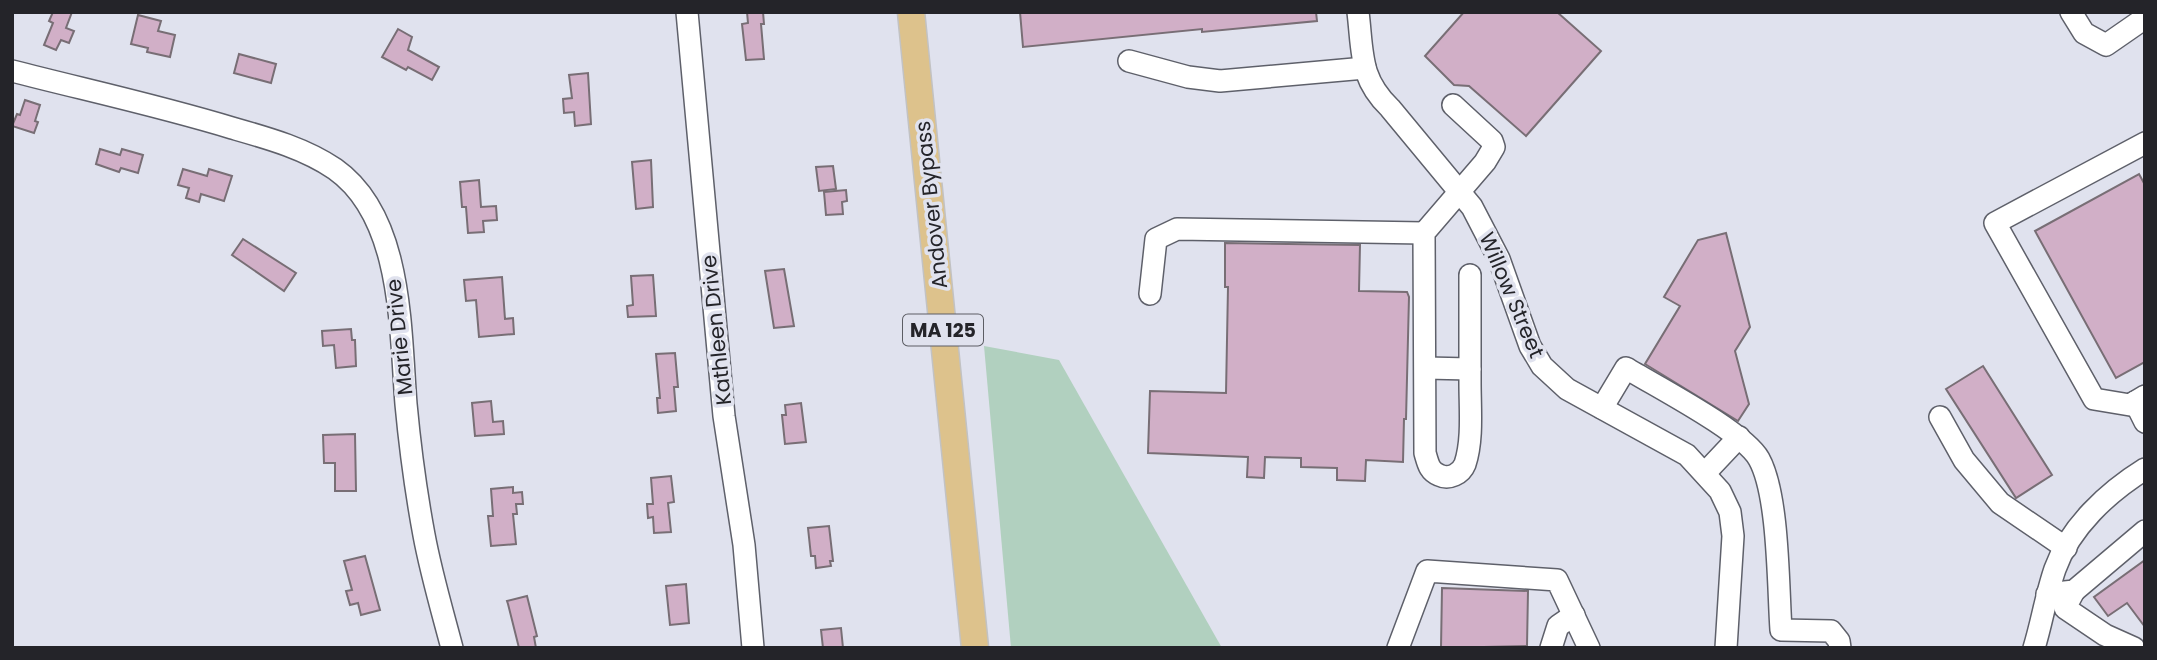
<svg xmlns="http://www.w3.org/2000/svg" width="2157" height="660" viewBox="0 0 2157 660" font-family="Poppins,sans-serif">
  <rect width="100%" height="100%" fill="#e0e2ee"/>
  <polygon fill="#b1d0bf" points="984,346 1059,360 1222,648 1011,648"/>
  <g fill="#d1afc7" stroke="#786e75" stroke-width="2">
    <polygon points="53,12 72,12 66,28 74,31 69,43 61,40 56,50 44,45 53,23 49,21"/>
    <polygon points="747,12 763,12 764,24 761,24 764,59 746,60 742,24 748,23"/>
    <polygon points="1020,12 1316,12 1317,21 1202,32 1202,29 1023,47"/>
    <polygon points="1464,12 1557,12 1601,51 1526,136 1469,86 1454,85 1425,56"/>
    <polygon points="138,15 161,21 158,31 175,35 170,57 147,52 148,48 131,44"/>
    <polygon points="398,29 412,37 408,50 439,67 432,80 408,67 406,70 382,57"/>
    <polygon points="239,54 276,64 271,83 234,73"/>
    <polygon points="588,73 591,124 575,126 574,112 564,113 563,99 572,98 569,75"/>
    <polygon points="25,100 40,105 35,121 38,122 34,133 12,126 17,114 20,115"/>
    <polygon points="100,149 120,155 122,149 143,155 138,173 121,168 119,172 96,164"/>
    <polygon points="651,160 653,207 636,209 632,162"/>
    <polygon points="833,166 836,189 819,191 816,167"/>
    <polygon points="183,169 207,176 209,169 232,176 224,201 201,194 199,202 186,198 189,188 178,185"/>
    <polygon points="2139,174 2145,185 2145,362 2116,378 2035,231"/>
    <polygon points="479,180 481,207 496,206 497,220 483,221 484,232 468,233 466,207 462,207 460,182"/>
    <polygon points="846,190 847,201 842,202 843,214 826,215 824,192"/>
    <polygon points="1726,233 1750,327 1735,351 1749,404 1738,421 1645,364 1680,306 1664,297 1698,240"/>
    <polygon points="243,239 296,273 284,291 232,255"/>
    <polygon points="1225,243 1360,245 1359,291 1407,292 1409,297 1406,419 1404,419 1403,462 1366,460 1365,481 1337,480 1337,468 1301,467 1301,458 1265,457 1264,478 1247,477 1248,457 1148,453 1150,391 1226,393 1228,287 1225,287"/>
    <polygon points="784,269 794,326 774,328 765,271"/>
    <polygon points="653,275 656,316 628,317 627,306 633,305 631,276"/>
    <polygon points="502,277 505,319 513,318 514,334 479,337 476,300 466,301 464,280"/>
    <polygon points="351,329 352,340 355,340 356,366 336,368 334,345 323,346 322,331"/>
    <polygon points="675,353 678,387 674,387 676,411 658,413 657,398 660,398 656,354"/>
    <polygon points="1983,366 2052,475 2016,498 1946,389"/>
    <polygon points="491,401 493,422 503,421 504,434 475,436 472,403"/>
    <polygon points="801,403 806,442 785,444 782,415 786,415 785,405"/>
    <polygon points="355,434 356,491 335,491 335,463 324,463 323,435"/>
    <polygon points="671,476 674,502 668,503 671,532 654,533 653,517 648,518 647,504 653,504 651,478"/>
    <polygon points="513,487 513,493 522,492 523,504 516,504 517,514 513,514 516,544 491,546 488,516 493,516 491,489"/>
    <polygon points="829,526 833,561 830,561 831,566 816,568 815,556 811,556 808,528"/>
    <polygon points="365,556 380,610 361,615 358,603 350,605 346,591 352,590 344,561"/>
    <polygon points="2145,560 2145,627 2127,603 2108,616 2094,597"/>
    <polygon points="686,584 689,623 670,625 666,586"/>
    <polygon points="1442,588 1528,591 1527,646 1441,648"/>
    <polygon points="527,596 537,636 534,637 536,648 519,648 508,604 507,601"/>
    <polygon points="841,628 843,648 823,648 821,630"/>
  </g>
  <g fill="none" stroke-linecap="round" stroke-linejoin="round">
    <g stroke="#5e606a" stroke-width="24">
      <g id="minor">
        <polyline points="687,12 724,416 744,545 753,648"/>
        <path d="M1358 12C1363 53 1359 78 1390 108L1472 207 1499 259 1530 346 1542 366 1567 389 1687 455 1720 491 1730 512 1733 536 1726 648"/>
        <polyline points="2071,12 2084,33 2106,45 2145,18"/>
        <polyline points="1129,61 1188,77 1220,81 1365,68"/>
        <path d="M12 71C86 90 160 106 232 128 267 138 304 148 335 169 403 217 400 329 406 404 410 447 416 492 424 535 431 573 442 610 452 648"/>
        <path d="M1453 105 1492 141 1494 147 1485 162 1424 233 1425 453C1428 463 1429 471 1439 475 1449 480 1461 474 1465 464 1473 440 1470 409 1470 383 1470 347 1470 311 1470 275"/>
        <polyline points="2145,143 1995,223 2094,399 2130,405 2145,396"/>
        <polyline points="1150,294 1156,239 1177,229 1424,233"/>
        <polyline points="1426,368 1470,369"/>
        <polyline points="2135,402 2145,422"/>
        <path d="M1602 408 1626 368C1657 387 1743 431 1759 459 1779 495 1778 587 1781 630L1831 631 1839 641 1840 648"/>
        <polyline points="1940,417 1964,460 2000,503 2066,548"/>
        <polyline points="1705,473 1739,437"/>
        <polyline points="2074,591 2065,608 2105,635 2134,648"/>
        <polyline points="2047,594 2074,591 2145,531"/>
        <polyline points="1398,648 1427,571 1557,580 1589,648"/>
        <polyline points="1551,648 1558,626 1574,615"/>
        <path d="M2034 648C2042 622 2046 595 2055 569 2070 527 2108 492 2145 469"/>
      </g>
    </g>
    <g stroke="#c2c2c3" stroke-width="29">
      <polyline id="major" points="911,12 975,648"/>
    </g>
    <use href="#minor" stroke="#fff" stroke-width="21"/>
    <use href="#major" stroke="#ddc28c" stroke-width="26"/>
  </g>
  <g text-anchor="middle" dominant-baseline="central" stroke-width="7" stroke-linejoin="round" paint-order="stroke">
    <rect fill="#e0e2ee" stroke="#5c5d64" stroke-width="2" x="903" y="314.5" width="80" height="31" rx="5"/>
    <g font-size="19" font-weight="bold" fill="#242429">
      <text x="943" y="330">MA 125</text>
    </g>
    <g font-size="21" fill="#242429" stroke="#e0e2ee">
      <text transform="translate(931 205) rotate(-96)">Andover Bypass</text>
      <text transform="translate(1512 295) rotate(67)">Willow Street</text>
      <text transform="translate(716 330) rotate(-96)">Kathleen Drive</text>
      <text transform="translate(399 337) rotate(-96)">Marie Drive</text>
    </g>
  </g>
  <rect width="2157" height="660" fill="none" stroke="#242429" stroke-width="28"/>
</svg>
